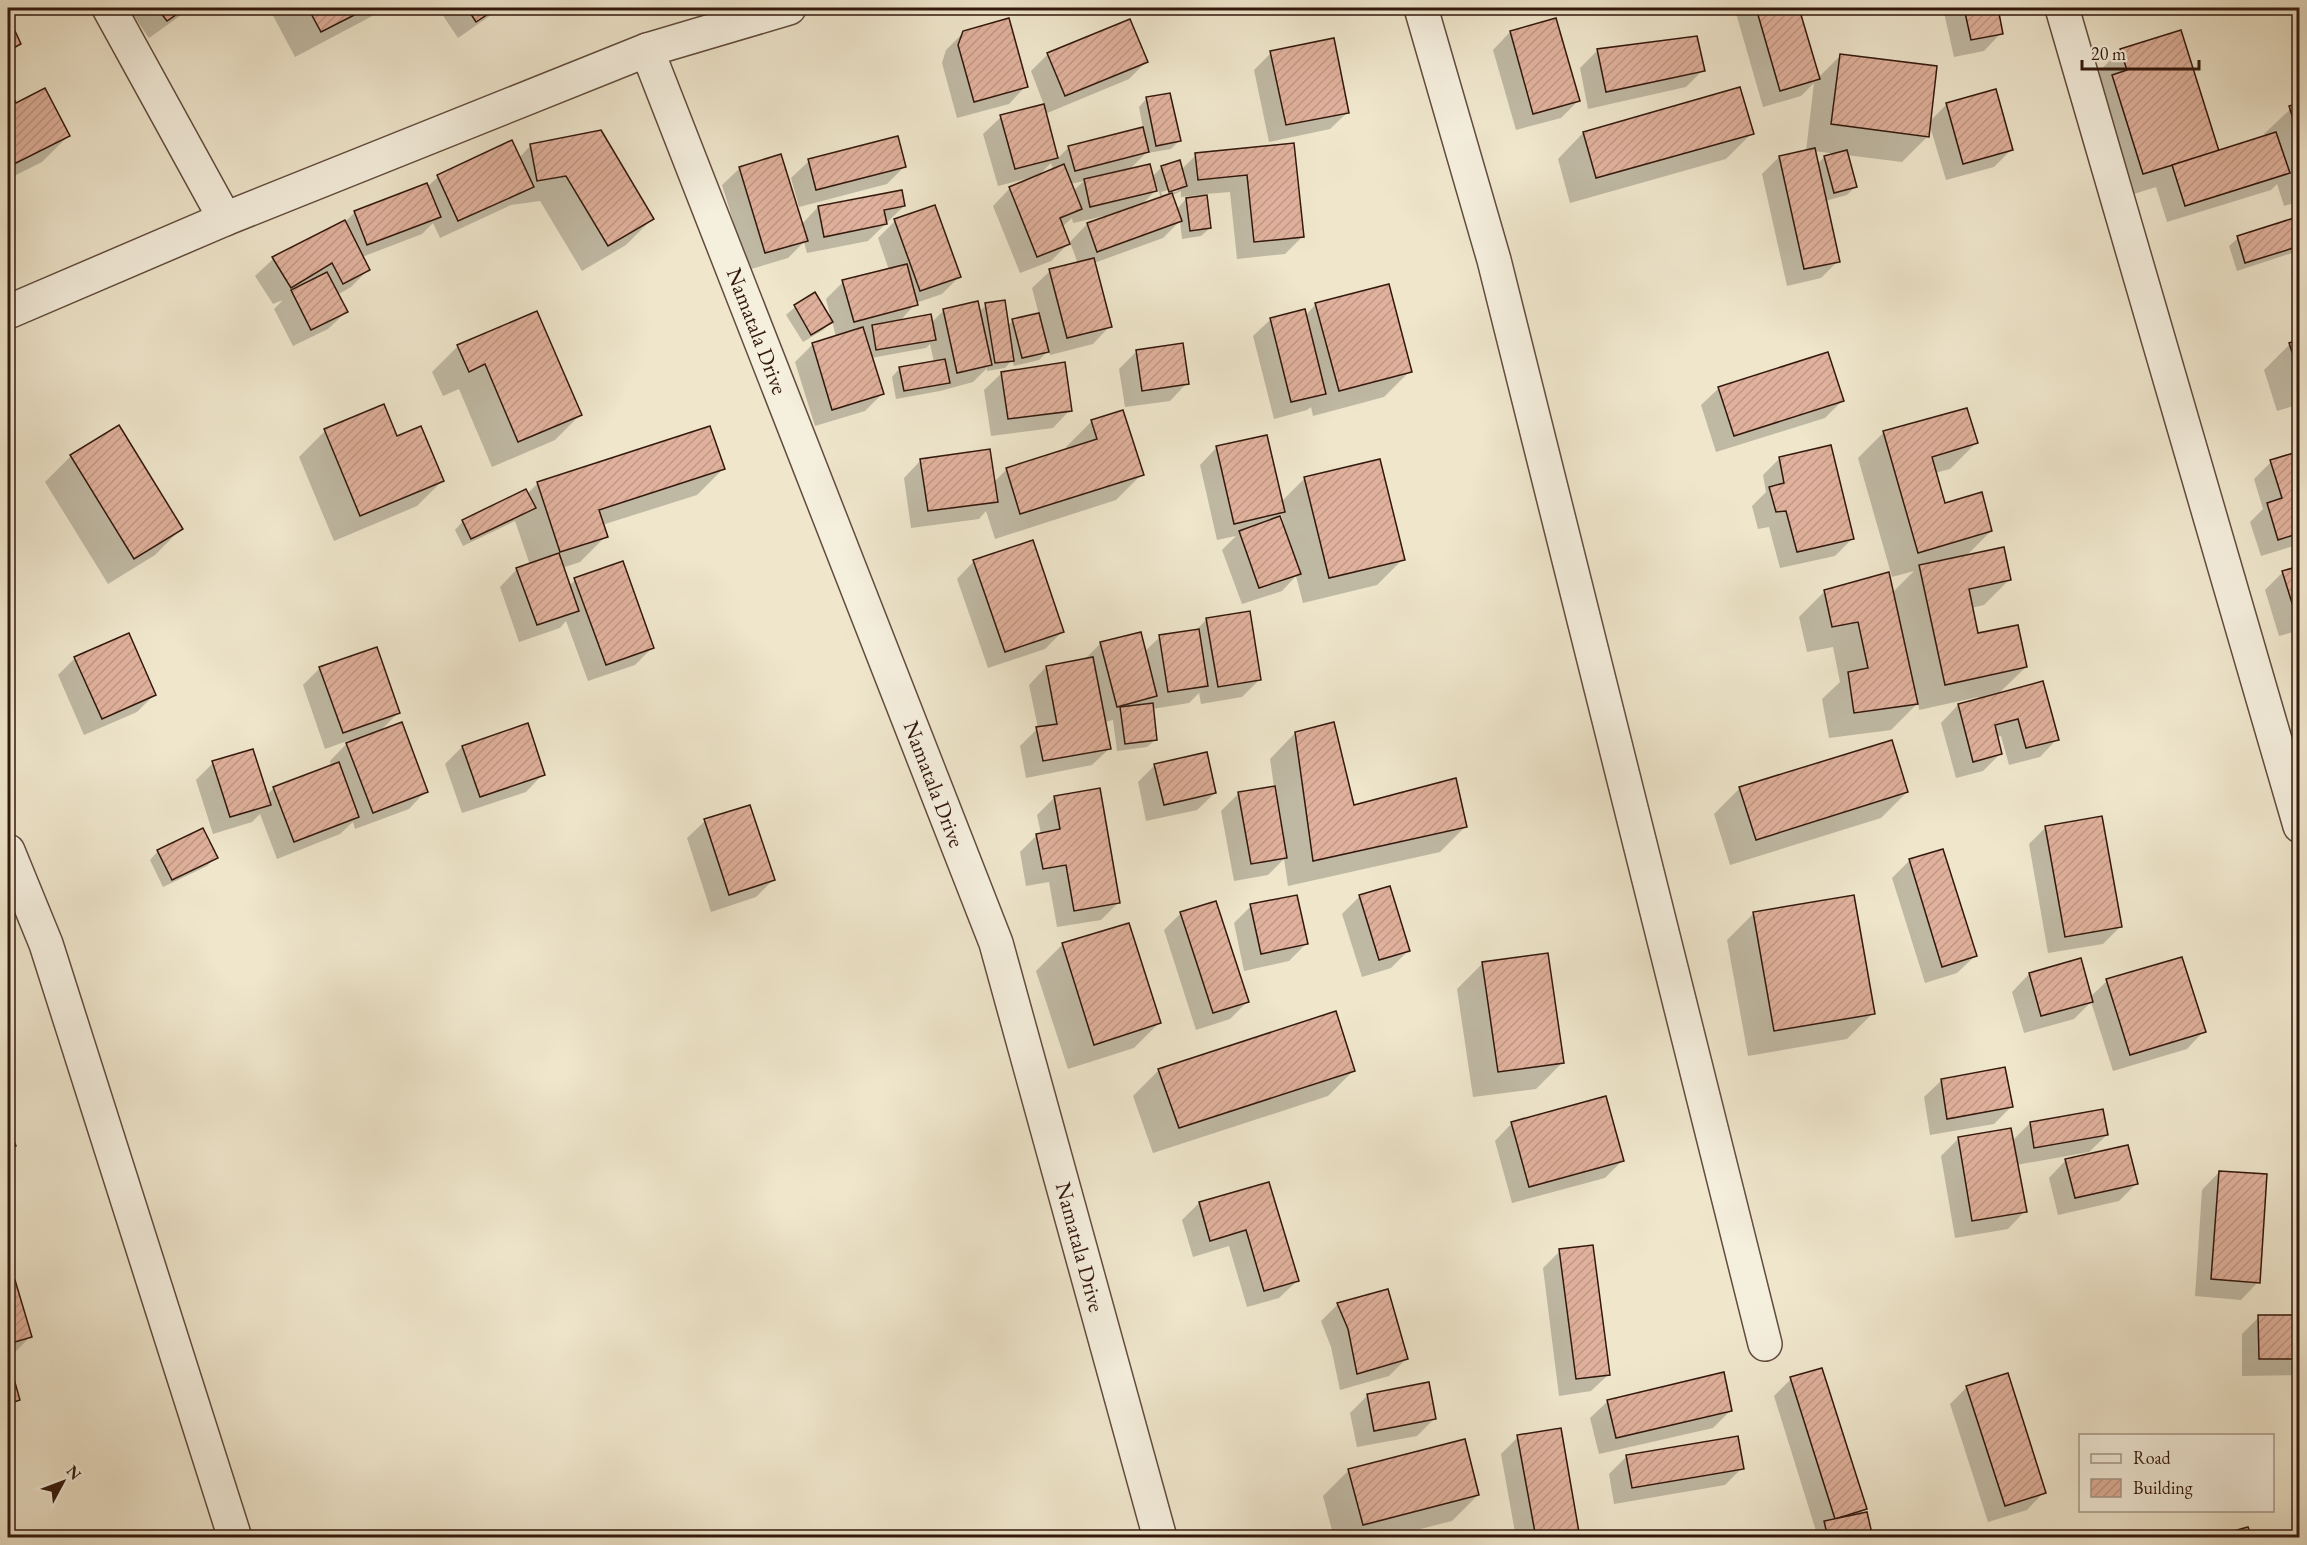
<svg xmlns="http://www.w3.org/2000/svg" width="2307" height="1545" viewBox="0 0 2307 1545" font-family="'EB Garamond',serif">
  <defs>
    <pattern id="building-hatch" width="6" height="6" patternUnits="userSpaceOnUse" patternTransform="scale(1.5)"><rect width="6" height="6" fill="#e0b19c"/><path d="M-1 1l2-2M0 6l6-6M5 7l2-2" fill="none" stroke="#c19885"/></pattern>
  </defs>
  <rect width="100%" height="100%" fill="#efe6cc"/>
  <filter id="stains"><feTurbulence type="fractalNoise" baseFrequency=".00333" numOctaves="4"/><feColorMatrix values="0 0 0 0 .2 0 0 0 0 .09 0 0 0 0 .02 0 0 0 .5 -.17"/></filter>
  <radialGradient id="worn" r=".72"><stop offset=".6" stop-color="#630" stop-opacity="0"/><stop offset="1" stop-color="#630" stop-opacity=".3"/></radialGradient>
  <g fill="#0003" fill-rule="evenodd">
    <polygon points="128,8 191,8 149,38"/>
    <polygon points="269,8 383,8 376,14 295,57"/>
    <polygon points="438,8 499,8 491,15 458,38"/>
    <path d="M1741 8H1798L1818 78 1840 56 1929 122 1946 105 1995 91 2012 149 1994 167 1946 180 1929 123 1928 136 1902 162 1846 155 1855 187 1847 195 1825 201 1838 261 1821 278 1787 286 1762 174 1779 157 1806 151 1814 83 1801 96 1763 107 1736 13ZM1814 151 1837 154 1824 157 1817 165Z"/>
    <polygon points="1943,8 1996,8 2001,33 1984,51 1954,57"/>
    <polygon points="8,20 20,44 8,56"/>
    <polygon points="1555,20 1578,101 1561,118 1516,130 1493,50 1510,32"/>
    <polygon points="964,32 1026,86 1009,104 957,118 942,63 946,50"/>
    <polygon points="1598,50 1703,70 1686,87 1588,109 1580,68"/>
    <polygon points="2120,50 2218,152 2265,137 2264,134 2300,100 2300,201 2284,206 2277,184 2271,190 2167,222 2156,187 2118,199 2095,76"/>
    <polygon points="1271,53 1348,112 1330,129 1269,142 1254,70"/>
    <path d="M1048 54 1146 62 1129 79 1045 114 1057 159 1069 147 1143 128 1139 107 1147 98 1179 141 1171 149 1148 153V151L1129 170 1152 177 1162 167 1181 170 1196 155 1293 145 1303 236 1285 254 1237 259 1230 192 1205 194 1210 228 1201 236 1182 239 1180 221 1163 238 1094 263 1110 326 1093 344 1050 355 1049 350 1039 360 1014 366 1012 360 1005 368 987 371V368L973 382 940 391 896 399 892 377 900 368 934 362 930 344 926 348 871 358 882 394 865 411 815 426 795 362 813 344 836 337 832 321 823 330 803 342 786 315 795 307 815 294 831 319 826 299 843 282 889 270 878 238 895 221 959 277 942 294 916 303 899 322 931 323 944 310 979 312 986 305 1007 326 1013 321 1039 315 1032 288 1050 271 1078 264 1070 242 1051 261 1020 273 993 206 1010 188 1033 179V177L998 186 983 134 1001 117 1044 105 1031 71ZM1051 163 1053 170 1037 177ZM1084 181 1073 191 1070 184ZM1155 181 1161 198 1140 206 1155 191 1153 182ZM1178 187V191L1162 195 1161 192ZM1181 191V197L1200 195V197L1186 199 1176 210 1171 196ZM1104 216 1105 218 1087 224 1069 243 1062 227 1072 218 1073 223Z"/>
    <polygon points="8,90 15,105 68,136 42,162 8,179"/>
    <polygon points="1583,133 1752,133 1726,159 1570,203 1558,159"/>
    <polygon points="512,142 519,158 530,146 652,219 626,245 582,271 540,201 511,205 440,238 433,223 422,234 362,257 368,270 351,287 337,295 346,312 328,329 293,346 274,309 283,300 273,304 255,276 273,259 345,222 355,212 427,187 438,177"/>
    <polygon points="809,161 904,167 887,184 799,207 791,178"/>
    <polygon points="740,168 801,225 818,207 904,206 868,241 807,253 804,242 788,258 748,270 722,185"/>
    <polygon points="2238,238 2300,245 2292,253 2237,271 2229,246"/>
    <polygon points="2300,264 2300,298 2291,273"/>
    <polygon points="1316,304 1410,371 1384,397 1313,416 1311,407 1307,410 1274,419 1253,336 1271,319 1305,316"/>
    <polygon points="2300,341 2300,404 2277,411 2264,370 2290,344"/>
    <polygon points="458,346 581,414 555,440 492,467 459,389 443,396 432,372"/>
    <polygon points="1136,352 1187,383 1170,401 1125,407 1119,369"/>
    <polygon points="1002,373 1070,410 1053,428 991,436 984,390"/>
    <polygon points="1719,388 1842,401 1825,418 1716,452 1701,405"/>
    <polygon points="383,406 396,438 443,480 417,506 334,541 299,457 325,431"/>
    <polygon points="2300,413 2300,435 2294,418"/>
    <polygon points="1092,421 1142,474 1116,500 995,539 986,511 979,519 911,528 904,478 921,460 993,483 1007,469 1067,450 1066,447"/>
    <polygon points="709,428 723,469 697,495 602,525 606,536 580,562 562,568 569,586 575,580 652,648 635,665 588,681 566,621 560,628 519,642 500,587 517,569 530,565 515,521 463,546 455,530 463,521 527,494 537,484"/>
    <polygon points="1884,432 1976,443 1950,469 1935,473 1944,505 1991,531 1965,557 2010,579 1984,605 1971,608 1977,635 2026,667 1998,694 2057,739 2040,757 2009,765 2001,736 1996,737 2001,753 1983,771 1956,778 1941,723 1958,705 1979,700 1978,697 1919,710 1918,703 1891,730 1829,738 1822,699 1840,682 1833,647 1807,652 1799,617 1824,592 1892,593 1914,571 1892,577 1858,458"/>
    <path d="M1217 447 1281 502 1305 478 1403 559 1377 585 1303 603 1296 576 1282 591 1242 604 1222 550 1236 536 1217 540 1200 465ZM1281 514 1284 525H1282L1279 517Z"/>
    <polygon points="2300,453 2300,544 2261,556 2250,522 2263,509 2254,479 2271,462"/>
    <polygon points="71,456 181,529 155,555 108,584 45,482"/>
    <polygon points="1780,458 1852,539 1835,556 1780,568 1769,527 1758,529 1752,506 1766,492 1763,475"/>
    <polygon points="974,561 1063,631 1045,649 988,668 957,579"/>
    <polygon points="2300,567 2300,630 2279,636 2265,590 2283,572"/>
    <polygon points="1207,619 1259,680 1242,697 1201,704 1199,693 1189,703 1152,709 1156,739 1147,747 1117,751 1113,720 1105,722 1110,748 1092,765 1026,778 1020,746 1038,728 1029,685 1046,667 1084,660 1100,644 1140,634 1144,652 1160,637 1195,631"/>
    <polygon points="75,658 154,695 137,712 84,735 58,675"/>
    <polygon points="320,668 398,713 379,732 426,791 409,809 355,829 353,822 340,834 277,859 260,814 252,822 213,834 196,780 213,763 266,796 274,788 331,766 330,761 350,740 325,749 303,685"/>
    <polygon points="1295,733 1353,807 1465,827 1440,852 1288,886 1284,859 1268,875 1234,881 1221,811 1239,793 1274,787 1270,759"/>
    <polygon points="462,747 543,774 526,792 462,813 445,764"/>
    <polygon points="1155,765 1215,793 1197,810 1146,821 1138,782"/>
    <polygon points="1740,788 1907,792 1881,818 1730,865 1714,814"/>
    <polygon points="1055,797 1119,902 1101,920 1057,927 1049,882 1026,886 1020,852 1037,835 1041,834 1037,815"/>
    <polygon points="749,807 773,880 756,897 711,912 687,838 705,821"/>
    <polygon points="2046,827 2120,927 2103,944 2048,953 2029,844"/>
    <polygon points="158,851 216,857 207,866 163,887 150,860"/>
    <polygon points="1942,851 1975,956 1957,973 1925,983 1892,878 1909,861"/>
    <polygon points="1389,888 1408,951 1391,968 1362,977 1342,914 1359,897"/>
    <polygon points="1853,897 1873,1013 1847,1039 1748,1056 1727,940 1753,914"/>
    <polygon points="1251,906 1306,944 1289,961 1244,971 1234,923"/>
    <polygon points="1181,913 1247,1002 1230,1019 1196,1030 1164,930"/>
    <polygon points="1128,925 1160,1022 1134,1048 1068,1069 1036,971 1062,945"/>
    <polygon points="1483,963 1562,1063 1536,1089 1473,1097 1457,989"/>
    <polygon points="2029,974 2090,997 2107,981 2204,1031 2187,1049 2113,1071 2091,1002 2074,1019 2024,1033 2012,992"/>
    <polygon points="1159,1070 1354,1070 1328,1096 1153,1153 1133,1096"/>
    <polygon points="1942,1080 2011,1107 1994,1124 1930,1135 1924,1097"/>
    <polygon points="1512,1123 1622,1161 1605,1178 1512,1203 1495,1141"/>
    <polygon points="2030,1123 2107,1135 2089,1152 2016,1165 2025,1211 2008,1229 1955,1238 1941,1156 1958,1139 2012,1141"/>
    <polygon points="2066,1160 2136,1184 2119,1201 2058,1215 2049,1178"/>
    <polygon points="2219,1172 2258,1282 2241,1300 2195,1296 2202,1190"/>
    <polygon points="1268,1183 1297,1281 1279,1298 1247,1307 1229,1246 1193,1257 1182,1220 1199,1203"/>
    <polygon points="1560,1251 1609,1374 1591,1391 1559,1396 1543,1268"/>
    <polygon points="14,1282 31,1336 8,1359 8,1284"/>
    <polygon points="1338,1304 1406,1359 1389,1376 1340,1390 1331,1347 1321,1321"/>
    <polygon points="2300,1316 2300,1375 2242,1376 2242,1334 2259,1317"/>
    <polygon points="8,1363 19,1399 8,1410"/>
    <polygon points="1791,1379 1865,1508 1858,1516 1871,1538 1810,1538 1816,1531 1774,1396"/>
    <polygon points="1967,1387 2044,1492 2027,1510 1988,1522 1950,1404"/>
    <polygon points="1368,1395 1434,1419 1417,1436 1357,1447 1350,1413"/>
    <polygon points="1608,1401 1731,1410 1713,1428 1599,1454 1590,1418"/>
    <polygon points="1518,1437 1579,1538 1516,1538 1501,1454"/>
    <polygon points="1627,1456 1742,1468 1725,1485 1614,1504 1609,1474"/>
    <polygon points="1349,1470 1478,1495 1452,1521 1385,1538 1334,1538 1323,1496"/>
  </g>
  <g fill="url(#building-hatch)" stroke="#33180d" stroke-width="1.5">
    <polygon points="157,8 186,8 167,21"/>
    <polygon points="308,8 368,8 321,32"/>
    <polygon points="467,8 497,8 476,22"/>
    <polygon points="1756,8 1799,8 1820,79 1780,91"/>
    <polygon points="1964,8 1998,8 2003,34 1971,40"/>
    <polygon points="8,16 21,44 8,51"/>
    <polygon points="1009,18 1028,87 974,102 958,45 963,31"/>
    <polygon points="1556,18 1580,101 1533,114 1510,31"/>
    <polygon points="1130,19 1148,62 1065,96 1047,53"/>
    <polygon points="2181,30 2219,151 2143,174 2112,75 2127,70 2120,49"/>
    <polygon points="1697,36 1705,71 1606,92 1597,49"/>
    <polygon points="1334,38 1349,113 1286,125 1270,51"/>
    <polygon points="1840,54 1937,66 1929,137 1831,124"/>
    <polygon points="8,87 16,103 45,88 70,136 8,167"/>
    <polygon points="1740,87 1754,134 1596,178 1583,132"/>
    <polygon points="1996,89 2013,150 1963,164 1946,103"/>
    <polygon points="1170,93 1181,141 1156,146 1146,97"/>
    <polygon points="2300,103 2300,141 2289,106"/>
    <polygon points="1044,104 1058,158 1015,169 1000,115"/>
    <polygon points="1143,127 1149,152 1075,171 1068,146"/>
    <polygon points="601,130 654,219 608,246 566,176 537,181 530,144"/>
    <polygon points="2276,132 2290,173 2185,206 2172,165"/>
    <polygon points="898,136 906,167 816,190 808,159"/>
    <polygon points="512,140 534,187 458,221 437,175"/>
    <polygon points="1294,143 1304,237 1254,242 1247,175 1198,180 1195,153"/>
    <polygon points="1815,148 1840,262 1804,269 1779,156"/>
    <polygon points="1847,150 1857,187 1834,193 1824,156"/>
    <polygon points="781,154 808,241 765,253 739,167"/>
    <polygon points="1180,160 1187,186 1169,192 1161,166"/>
    <polygon points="1064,164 1082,209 1060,218 1070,244 1037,257 1009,187"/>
    <polygon points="1150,164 1157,191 1090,207 1084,179"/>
    <polygon points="427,183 441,217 367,245 354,211"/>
    <polygon points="902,190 905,206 884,210 887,224 824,237 818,206"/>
    <polygon points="1172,193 1182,221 1097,252 1087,223"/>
    <polygon points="1207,195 1211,228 1190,231 1186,198"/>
    <polygon points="935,205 961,277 920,291 894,219"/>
    <polygon points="2294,218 2300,236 2300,246 2245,263 2237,236"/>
    <polygon points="345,220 370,270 343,284 332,263 291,288 272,257"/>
    <polygon points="1094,258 1112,327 1067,338 1049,269"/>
    <polygon points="907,264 918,305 854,322 842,280"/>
    <polygon points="327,272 348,312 311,330 291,290"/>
    <polygon points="1389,284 1412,372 1339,391 1315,303"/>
    <polygon points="815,292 833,322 811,335 794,305"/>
    <polygon points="1005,300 1014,361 995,363 985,303"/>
    <polygon points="978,301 992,365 957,373 943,309"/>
    <polygon points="1305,309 1326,394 1291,402 1270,318"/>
    <polygon points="537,311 582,415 518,442 485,364 469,372 457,345"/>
    <polygon points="1039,313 1049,352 1022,358 1012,319"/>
    <polygon points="931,314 936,340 876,350 872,325"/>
    <polygon points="863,327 884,394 832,410 812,343"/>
    <polygon points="2300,339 2300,376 2289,343"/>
    <polygon points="1183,343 1189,384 1142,391 1136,350"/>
    <polygon points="1828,352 1844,401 1734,436 1718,387"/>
    <polygon points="945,359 950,383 904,391 899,367"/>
    <polygon points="1065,362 1072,411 1008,419 1001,372"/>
    <polygon points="384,404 397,436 421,426 444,481 360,516 324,429"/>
    <polygon points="1967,408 1978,443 1932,457 1945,503 1982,492 1992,531 1918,553 1883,431"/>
    <polygon points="1123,410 1144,475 1020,514 1006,468 1097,439 1091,420"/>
    <polygon points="119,425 183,529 134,559 70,455"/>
    <polygon points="710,426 725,469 599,510 608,537 560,552 537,482"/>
    <polygon points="1267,435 1285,512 1234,524 1216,446"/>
    <polygon points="1831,445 1854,539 1797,552 1786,511 1776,512 1769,487 1784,483 1779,457"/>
    <polygon points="990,449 998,502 928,511 920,459"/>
    <polygon points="2300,451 2300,533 2278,540 2267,503 2282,498 2270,460"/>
    <polygon points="1380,459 1405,560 1329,578 1304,477"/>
    <polygon points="526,489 536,508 471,539 462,520"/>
    <polygon points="1280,516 1301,574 1259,588 1239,531"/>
    <polygon points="1033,540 1064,632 1005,652 973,560"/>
    <polygon points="2004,547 2011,580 1969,589 1978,633 2018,625 2027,667 1945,685 1919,565"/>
    <polygon points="559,553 579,611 537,625 516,568"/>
    <polygon points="623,561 654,648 606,665 574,578"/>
    <polygon points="2300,566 2300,619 2297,619 2282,571"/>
    <polygon points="1889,572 1918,704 1854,713 1848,672 1868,668 1858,622 1832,627 1824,590"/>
    <polygon points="1250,611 1261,680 1218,687 1206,618"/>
    <polygon points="1199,629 1208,686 1168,692 1159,635"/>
    <polygon points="1141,632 1157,696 1117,707 1100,642"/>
    <polygon points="129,633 156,695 102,719 74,657"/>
    <polygon points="377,647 400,713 343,733 319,667"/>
    <polygon points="1093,657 1111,749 1043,761 1036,727 1057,724 1046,666"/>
    <polygon points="2043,681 2059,740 2026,748 2018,719 1995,725 2002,754 1973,762 1958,704"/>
    <polygon points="1153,703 1157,740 1125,744 1120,707"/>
    <polygon points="402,722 428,792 373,813 346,743"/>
    <polygon points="1334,722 1354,805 1456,778 1467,827 1313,861 1295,732"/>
    <polygon points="528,723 545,775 480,797 462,746"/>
    <polygon points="1892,740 1908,792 1756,840 1739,787"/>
    <polygon points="253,749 271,805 230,817 212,761"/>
    <polygon points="1207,752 1216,793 1164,805 1154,764"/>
    <polygon points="339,762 359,817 294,842 273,787"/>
    <polygon points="1275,786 1287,858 1251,864 1238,792"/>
    <polygon points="1100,788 1120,903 1074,911 1066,865 1043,869 1036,834 1060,829 1054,796"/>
    <polygon points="750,805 775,880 729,895 704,819"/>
    <polygon points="2102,816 2122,927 2065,937 2045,826"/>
    <polygon points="203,828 218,858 172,880 157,850"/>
    <polygon points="1943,849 1977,956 1942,967 1909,859"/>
    <polygon points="1390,886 1410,951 1379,960 1359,895"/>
    <polygon points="1297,895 1308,944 1261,954 1250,904"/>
    <polygon points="1854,895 1875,1014 1774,1031 1753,912"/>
    <polygon points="1216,901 1249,1002 1213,1013 1180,912"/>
    <polygon points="1129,923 1161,1023 1094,1045 1062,943"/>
    <polygon points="1548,953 1564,1063 1498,1072 1482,962"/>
    <polygon points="2182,957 2206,1032 2130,1055 2106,979"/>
    <polygon points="2081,958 2093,1002 2041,1016 2029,973"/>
    <polygon points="1336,1011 1355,1071 1179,1128 1158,1069"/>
    <polygon points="2005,1067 2013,1107 1947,1119 1941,1079"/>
    <polygon points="1606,1096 1624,1161 1529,1187 1511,1122"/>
    <polygon points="2103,1109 2108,1135 2034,1148 2030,1122"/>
    <polygon points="8,1127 16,1146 8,1150"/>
    <polygon points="2011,1128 2027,1212 1972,1221 1958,1137"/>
    <polygon points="2128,1145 2138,1184 2075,1198 2065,1159"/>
    <polygon points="2219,1171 2267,1174 2260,1283 2211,1279"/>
    <polygon points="1269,1182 1299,1281 1264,1291 1246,1230 1210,1241 1199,1202"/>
    <polygon points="1593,1245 1610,1375 1576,1379 1559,1249"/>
    <polygon points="15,1280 32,1337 8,1344 8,1283"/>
    <polygon points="1388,1289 1408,1359 1357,1374 1348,1329 1337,1303"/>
    <polygon points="2258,1315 2300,1315 2300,1359 2259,1359"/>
    <polygon points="8,1358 20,1400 8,1404"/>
    <polygon points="1822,1368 1867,1509 1835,1519 1790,1377"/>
    <polygon points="1724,1372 1732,1411 1616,1438 1607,1400"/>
    <polygon points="2008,1373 2046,1493 2005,1506 1966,1386"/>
    <polygon points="1429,1382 1436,1419 1374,1431 1367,1394"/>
    <polygon points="1561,1428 1580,1538 1536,1538 1517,1435"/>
    <polygon points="1738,1436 1744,1469 1632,1488 1626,1455"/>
    <polygon points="1465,1439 1479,1495 1363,1525 1348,1469"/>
    <polygon points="1867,1512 1873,1538 1828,1538 1824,1521"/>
    <polygon points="2248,1527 2252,1538 2220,1538 2219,1535"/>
    <polygon points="2146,1535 2146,1538 2110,1538"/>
  </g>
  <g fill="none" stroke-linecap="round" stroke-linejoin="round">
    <g stroke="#624c3d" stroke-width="36">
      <g id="street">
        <polyline points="109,8 225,219"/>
        <polyline points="1421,8 1494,260 1765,1344"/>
        <polyline points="2062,8 2300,826"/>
        <polyline points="647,50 996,943 1160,1538"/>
        <polyline points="8,312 225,219 647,50 789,8"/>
        <polyline points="8,851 46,944 235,1538"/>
      </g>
    </g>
    <use href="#street" stroke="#f5efde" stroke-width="33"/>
  </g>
  <g text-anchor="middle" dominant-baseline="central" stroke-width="4.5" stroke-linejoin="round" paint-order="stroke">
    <g font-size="22" fill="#33180d" stroke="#f5efde">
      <text transform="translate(757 331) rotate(69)">Namatala Drive</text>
      <text transform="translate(934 784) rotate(69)">Namatala Drive</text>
      <text transform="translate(1080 1247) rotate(75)">Namatala Drive</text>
    </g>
  </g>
  <rect width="2307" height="1545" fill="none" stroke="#efe6cc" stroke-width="30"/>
  <rect x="9" y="9" width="2289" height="1527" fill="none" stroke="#33180d" stroke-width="3"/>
  <rect x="15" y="15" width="2277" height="1515" fill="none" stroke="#33180d" stroke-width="1.5"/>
  <rect x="2079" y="1434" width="195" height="78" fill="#f5efde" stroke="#a7998a" stroke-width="1.5"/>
  <rect x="2091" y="1454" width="30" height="9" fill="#f5efde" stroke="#a7998a" stroke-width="1.5"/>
  <text x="2133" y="1464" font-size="18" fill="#33180d">Road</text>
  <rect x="2091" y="1479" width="30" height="18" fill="url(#building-hatch)" stroke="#a7998a" stroke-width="1.5"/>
  <text x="2133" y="1494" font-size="18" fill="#33180d">Building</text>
  <g transform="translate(63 1482) rotate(49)" stroke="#f5efde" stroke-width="4.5" paint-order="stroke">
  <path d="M0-4.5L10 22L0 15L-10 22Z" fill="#33180d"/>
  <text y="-9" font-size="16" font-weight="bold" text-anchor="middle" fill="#33180d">N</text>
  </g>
  <path d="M2082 60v9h117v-9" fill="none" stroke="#33180d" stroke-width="3"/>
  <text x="2091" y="60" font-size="18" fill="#33180d" stroke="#f5efde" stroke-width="4.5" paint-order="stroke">20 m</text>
  <rect width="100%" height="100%" filter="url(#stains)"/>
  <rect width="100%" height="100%" fill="url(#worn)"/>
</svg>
